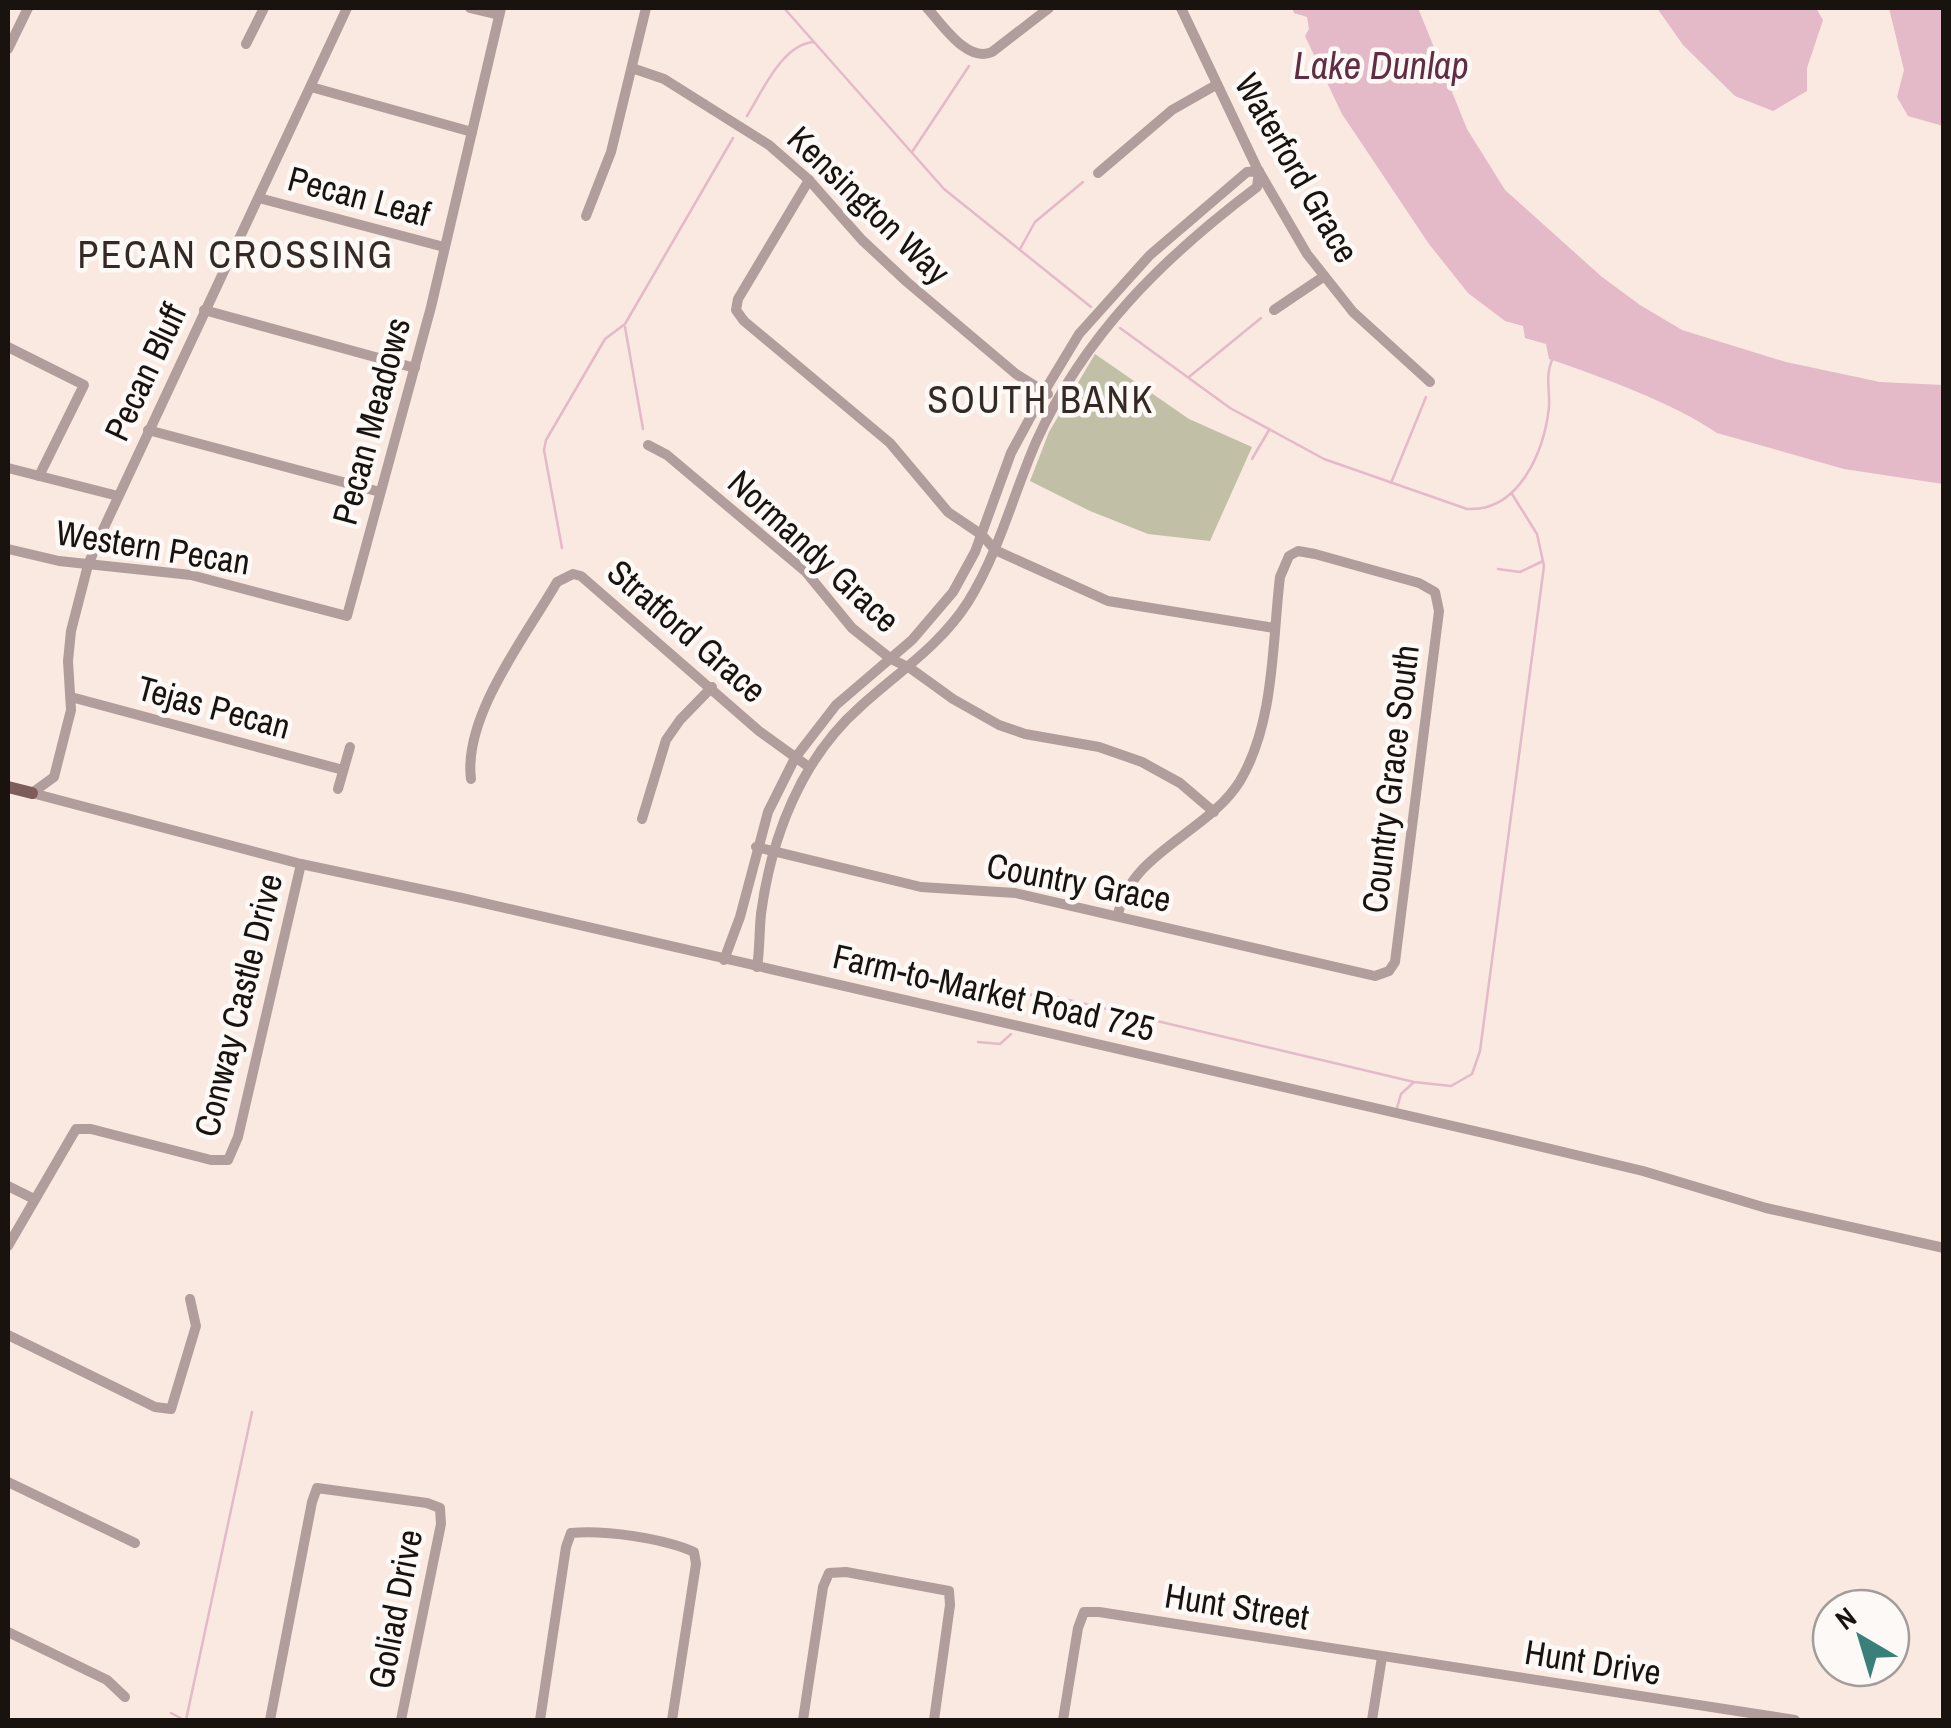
<svg xmlns="http://www.w3.org/2000/svg" width="1951" height="1728" viewBox="0 0 1951 1728" font-family="'Archivo Narrow',sans-serif">
  <rect width="100%" height="100%" fill="#f9e9e0"/>
  <polygon fill="#c1c0a7" points="1095,354 1189,419 1252,447 1210,541 1148,534 1090,511 1030,481 1049,432"/>
  <g fill="#e4b9c8">
    <path d="M1292 8H1418L1467 129 1505 190 1602 277 1640 305 1682 330 1786 362 1880 382 1943 385V484L1844 469 1717 433C1674 403 1599 376 1549 359L1546 344 1525 338 1523 326 1505 321 1468 293 1429 244 1342 114 1305 36 1309 29 1307 17 1294 13Z"/>
    <polygon points="1657,8 1816,8 1823,20 1807,68 1807,91 1773,111 1735,96 1683,45"/>
    <polygon points="1889,8 1943,8 1943,126 1908,116 1897,97 1904,70"/>
  </g>
  <g fill="none" stroke-linecap="round" stroke-linejoin="round">
    <g stroke="#e4b9c8" stroke-width="2.5">
      <polyline points="784,8 944,189 1091,307"/>
      <path d="M747 116C762 92 782 44 814 42"/>
      <polyline points="912,152 969,66"/>
      <polyline points="1020,249 1035,222 1083,182"/>
      <polyline points="625,327 643,429"/>
      <path d="M1120 328 1230 408 1324 459 1467 509C1519 512 1544 452 1549 407 1550 389 1545 376 1552 360"/>
      <polyline points="1189,377 1261,318"/>
      <polyline points="1252,459 1269,430"/>
      <polyline points="1391,483 1426,397"/>
      <polyline points="562,548 544,450 546,440 605,339 625,324 733,138"/>
      <polyline points="1498,569 1520,572 1543,561"/>
      <polyline points="1015,1013 1021,997 1039,993 1414,1082 1451,1086 1472,1074 1480,1051 1544,566 1537,534 1512,494"/>
      <polyline points="978,1042 1000,1044 1011,1034"/>
      <polyline points="1397,1108 1401,1094 1414,1082"/>
      <polyline points="171,1713 184,1720"/>
      <polyline points="186,1720 252,1412"/>
    </g>
    <g stroke="#b19d9b" stroke-width="10">
      <polyline points="470,8 499,15"/>
      <path d="M927 8C943 25 967 63 992 52L1049 8"/>
      <polyline points="1181,8 1257,168 1307,254 1353,312 1430,382"/>
      <polyline points="246,44 264,8"/>
      <polyline points="8,49 28,8"/>
      <polyline points="632,68 664,79 769,145 809,180 862,240 907,282 1016,374 1048,394"/>
      <polyline points="311,87 472,132"/>
      <polyline points="1098,173 1172,110 1216,85"/>
      <polyline points="809,180 738,299 736,310 744,321 890,443 948,512 982,535 995,550 1108,601 1274,628"/>
      <polyline points="259,198 444,247"/>
      <polyline points="586,216 611,152 646,8"/>
      <polyline points="204,310 415,368"/>
      <polyline points="1274,310 1323,277"/>
      <polyline points="8,347 84,385 39,476"/>
      <polyline points="148,430 380,492"/>
      <polyline points="648,445 667,455 806,572 852,628 891,659 910,668 953,699 999,725 1025,734 1099,747 1142,762 1180,783 1214,812"/>
      <polyline points="8,468 118,496"/>
      <polyline points="8,549 59,561 191,575 347,616 431,307 501,8"/>
      <polyline points="71,697 343,770"/>
      <path d="M471 779C463 716 526 636 557 582L573 574 581 576 759 731 809 767"/>
      <polyline points="338,789 350,747"/>
      <polyline points="32,793 301,864 462,898 1492,1135 1643,1171 1766,1208 1944,1248"/>
      <polyline points="32,793 54,777 71,710 68,661 71,631 88,565 101,534 347,8"/>
      <polyline points="642,819 666,740 680,720 712,687"/>
      <path d="M756 847 921 887 1015 893 1375 976 1389 971 1395 962 1439 611 1435 592 1419 583 1315 554 1298 551 1289 556 1280 577C1272 643 1275 722 1240 781 1208 833 1130 852 1118 915"/>
      <path d="M724 960 740 917 768 812 795 758 836 705 912 640 953 592 975 552 1011 453 1044 392 1079 334 1150 255 1247 172 1259 171 1257 187C1164 257 1084 335 1036 442 1013 495 999 552 968 602 939 647 898 672 860 707 801 759 771 838 761 914 759 932 760 949 757 967"/>
      <polyline points="8,1186 34,1199"/>
      <polyline points="8,1246 76,1129 91,1129 211,1160 228,1160 238,1137 301,864"/>
      <polyline points="8,1335 155,1407 171,1409 196,1326 190,1299"/>
      <polyline points="8,1482 135,1543"/>
      <polyline points="8,1632 107,1680 125,1697"/>
      <polyline points="270,1720 312,1502 317,1488 427,1503 440,1508 441,1524 401,1720"/>
      <path d="M540 1720 566 1547 571 1533C605 1530 663 1538 694 1552L696 1564 672 1720"/>
      <polyline points="803,1720 823,1587 829,1573 846,1572 949,1591 950,1605 934,1720"/>
      <polyline points="1063,1720 1078,1628 1084,1612 1099,1612 1795,1720"/>
      <polyline points="1372,1720 1382,1657"/>
    </g>
    <polyline stroke="#7d5c59" stroke-width="12" points="8,787 32,793"/>
  </g>
  <g text-anchor="middle" dominant-baseline="central" stroke-width="9" stroke-linejoin="round" paint-order="stroke">
    <g font-size="35" fill="#191310" stroke="#fdf9f7">
      <text transform="translate(1297 168) rotate(60)">Waterford Grace</text>
      <text transform="translate(359 196) rotate(15)">Pecan Leaf</text>
      <text transform="translate(869 205) rotate(44)">Kensington Way</text>
      <text transform="translate(145 372) rotate(-65)">Pecan Bluff</text>
      <text transform="translate(371 421) rotate(-75)">Pecan Meadows</text>
      <text transform="translate(153 547) rotate(9)">Western Pecan</text>
      <text transform="translate(814 551) rotate(43)">Normandy Grace</text>
      <text transform="translate(687 631) rotate(41)">Stratford Grace</text>
      <text transform="translate(214 707) rotate(15)">Tejas Pecan</text>
      <text transform="translate(1390 779) rotate(-83)">Country Grace South</text>
      <text transform="translate(1079 882) rotate(11)">Country Grace</text>
      <text transform="translate(994 992) rotate(13)">Farm-to-Market Road 725</text>
      <text transform="translate(238 1005) rotate(-76)">Conway Castle Drive</text>
      <text transform="translate(1237 1606) rotate(9)">Hunt Street</text>
      <text transform="translate(395 1609) rotate(-79)">Goliad Drive</text>
      <text transform="translate(1593 1662) rotate(9)">Hunt Drive</text>
    </g>
    <g font-size="38" font-style="italic" fill="#622c42" stroke="#fdf9f7">
      <text x="1381" y="65">Lake Dunlap</text>
    </g>
    <g font-size="38" letter-spacing="2.5" fill="#352923" stroke="#fdf9f7">
      <text x="236" y="254">PECAN CROSSING</text>
      <text x="1041" y="399">SOUTH BANK</text>
    </g>
  </g>
  <rect width="1951" height="1728" fill="none" stroke="#191310" stroke-width="20"/>
  <g transform="translate(1861 1638) rotate(322)"><circle r="48" fill="#fdf9f7" stroke="#a29d9b" stroke-width="2.5"/>
  <path d="M0-8L18 38L0 25L-18 38Z" fill="#39807a"/>
  <text y="-15" font-size="28" font-weight="bold" text-anchor="middle" fill="#191310">N</text>
  </g>
</svg>
